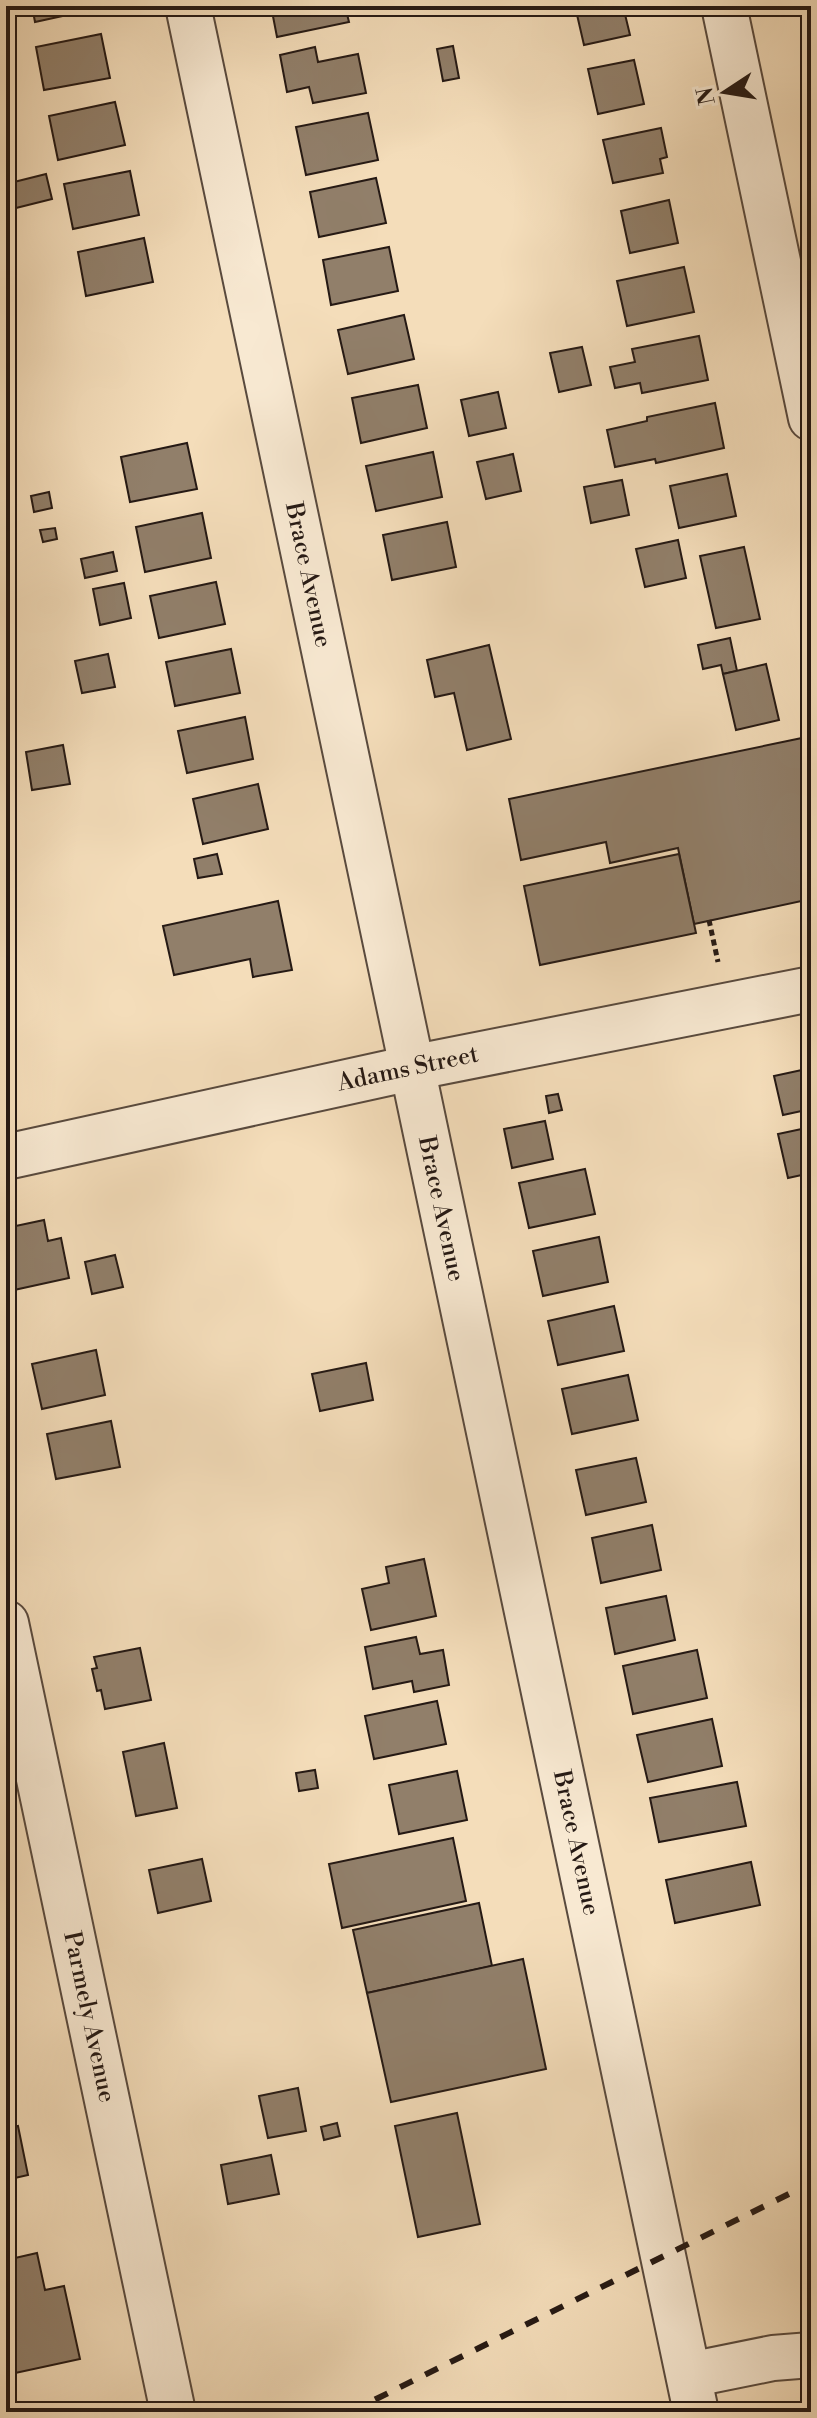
<svg xmlns="http://www.w3.org/2000/svg" width="817" height="2418" viewBox="0 0 817 2418" font-family="'Libre Bodoni',serif">
  <rect width="100%" height="100%" fill="#f4ddba"/>
  <filter id="stains"><feTurbulence type="fractalNoise" baseFrequency=".0025" numOctaves="4"/><feColorMatrix values="0 0 0 0 .2 0 0 0 0 .09 0 0 0 0 .02 0 0 0 .5 -.17"/></filter>
  <radialGradient id="worn" r=".72"><stop offset=".6" stop-color="#630" stop-opacity="0"/><stop offset="1" stop-color="#630" stop-opacity=".3"/></radialGradient>
  <g fill="#917f6a" stroke="#251914" stroke-width="2">
    <polygon points="32,6 95,6 95,9 35,22"/>
    <polygon points="271,6 345,6 349,22 277,37"/>
    <polygon points="575,6 623,6 630,35 584,45"/>
    <polygon points="811,13 811,53 803,15"/>
    <polygon points="101,34 110,78 44,90 36,47"/>
    <polygon points="453,46 459,78 443,81 437,49"/>
    <polygon points="315,47 318,62 358,54 366,93 313,103 309,87 287,92 280,55"/>
    <polygon points="634,60 644,104 598,114 588,69"/>
    <polygon points="115,102 125,145 58,160 49,116"/>
    <polygon points="368,113 378,160 306,175 296,127"/>
    <polygon points="661,128 667,157 660,159 663,173 613,183 603,140"/>
    <polygon points="130,171 139,215 73,229 64,184"/>
    <polygon points="46,174 52,199 16,208 10,183"/>
    <polygon points="376,178 386,223 319,237 310,192"/>
    <polygon points="669,200 678,243 630,253 621,211"/>
    <polygon points="144,238 153,282 86,296 78,252"/>
    <polygon points="389,247 398,291 331,305 323,260"/>
    <polygon points="684,267 694,312 627,326 617,281"/>
    <polygon points="404,315 414,359 348,374 338,330"/>
    <polygon points="699,336 708,380 642,393 640,383 615,388 610,367 635,362 632,349"/>
    <polygon points="582,347 591,385 559,392 550,353"/>
    <polygon points="418,385 427,428 361,443 352,398"/>
    <polygon points="498,392 506,428 469,436 461,400"/>
    <polygon points="715,403 724,448 656,463 655,459 615,467 607,430 647,421 647,417"/>
    <polygon points="187,443 197,489 130,502 121,457"/>
    <polygon points="433,452 442,497 376,511 366,466"/>
    <polygon points="513,454 521,491 486,499 477,462"/>
    <polygon points="727,474 736,516 679,528 670,486"/>
    <polygon points="622,480 629,515 591,523 584,487"/>
    <polygon points="49,492 52,508 34,512 31,496"/>
    <polygon points="202,513 211,558 145,572 136,527"/>
    <polygon points="447,522 456,567 392,580 383,535"/>
    <polygon points="55,528 57,539 43,542 40,530"/>
    <polygon points="678,540 686,578 645,587 636,549"/>
    <polygon points="744,547 760,619 716,628 700,556"/>
    <polygon points="113,552 117,571 85,578 81,559"/>
    <polygon points="216,582 225,624 159,638 150,596"/>
    <polygon points="124,583 131,618 100,625 93,589"/>
    <polygon points="730,638 737,671 723,674 721,665 703,669 698,645"/>
    <polygon points="489,645 511,739 467,750 454,693 435,697 427,660"/>
    <polygon points="231,649 240,693 175,706 166,662"/>
    <polygon points="108,654 115,687 82,693 75,661"/>
    <polygon points="766,664 779,720 736,730 723,674"/>
    <polygon points="245,717 253,759 187,773 178,731"/>
    <polygon points="802,738 811,782 811,899 694,924 678,848 610,863 606,842 521,860 509,799"/>
    <polygon points="63,745 70,784 32,790 26,752"/>
    <polygon points="258,784 268,829 203,844 193,799"/>
    <polygon points="217,854 222,874 198,878 194,859"/>
    <polygon points="679,854 696,933 540,965 524,886"/>
    <polygon points="278,901 292,970 253,977 250,959 174,975 163,926"/>
    <polygon points="811,1068 811,1109 783,1115 774,1076"/>
    <polygon points="558,1094 562,1110 549,1113 546,1096"/>
    <polygon points="545,1121 553,1159 512,1168 504,1129"/>
    <polygon points="811,1127 811,1173 788,1178 778,1134"/>
    <polygon points="585,1169 595,1214 529,1228 519,1183"/>
    <polygon points="44,1220 48,1241 61,1238 69,1278 14,1290 11,1271 6,1272 6,1228"/>
    <polygon points="599,1237 608,1282 543,1296 533,1251"/>
    <polygon points="115,1255 123,1287 92,1294 85,1262"/>
    <polygon points="614,1306 624,1351 558,1365 548,1321"/>
    <polygon points="96,1350 105,1395 42,1409 32,1364"/>
    <polygon points="366,1363 373,1400 320,1411 312,1374"/>
    <polygon points="628,1375 638,1420 572,1434 562,1389"/>
    <polygon points="111,1421 120,1467 56,1479 47,1434"/>
    <polygon points="636,1458 646,1502 586,1515 576,1470"/>
    <polygon points="652,1525 661,1570 601,1583 592,1538"/>
    <polygon points="424,1559 436,1616 371,1630 362,1589 389,1583 386,1567"/>
    <polygon points="666,1596 675,1640 615,1654 606,1608"/>
    <polygon points="416,1637 420,1654 443,1650 449,1685 414,1692 412,1681 373,1689 365,1647"/>
    <polygon points="140,1648 151,1700 105,1709 101,1690 97,1691 92,1669 97,1668 94,1657"/>
    <polygon points="697,1650 707,1698 633,1714 623,1666"/>
    <polygon points="437,1701 446,1744 374,1759 365,1716"/>
    <polygon points="712,1719 722,1766 648,1782 637,1735"/>
    <polygon points="164,1743 177,1808 136,1816 123,1752"/>
    <polygon points="315,1770 318,1788 299,1791 296,1773"/>
    <polygon points="457,1771 467,1820 399,1834 389,1785"/>
    <polygon points="737,1782 746,1826 659,1842 650,1798"/>
    <polygon points="453,1838 466,1901 342,1928 329,1864"/>
    <polygon points="202,1859 211,1901 158,1913 149,1870"/>
    <polygon points="751,1862 760,1905 675,1923 666,1880"/>
    <polygon points="479,1903 492,1966 367,1993 353,1930"/>
    <polygon points="523,1959 546,2069 391,2102 367,1993"/>
    <polygon points="298,2088 306,2131 268,2138 259,2096"/>
    <polygon points="457,2113 480,2224 418,2237 395,2126"/>
    <polygon points="337,2123 340,2136 324,2140 321,2127"/>
    <polygon points="18,2126 28,2175 6,2180 6,2128"/>
    <polygon points="271,2155 279,2194 228,2204 221,2165"/>
    <polygon points="37,2253 45,2290 64,2286 80,2359 6,2375 6,2260"/>
  </g>
  <g fill="none" stroke-linecap="round" stroke-linejoin="round">
    <g stroke="#594a3e" stroke-width="48">
      <g id="minor">
        <polyline points="188,6 696,2412"/>
        <polyline points="724,6 811,418"/>
        <polyline points="6,1157 411,1068 811,989"/>
        <polyline points="6,1623 173,2412"/>
        <polyline points="689,2375 773,2358 811,2355"/>
      </g>
    </g>
    <polyline stroke="#251914" stroke-width="5" stroke-dasharray="6 4" stroke-linecap="butt" points="709,920 718,962"/>
    <use href="#minor" stroke="#f8e9d2" stroke-width="44"/>
    <polyline stroke="#251914" stroke-width="6" stroke-dasharray="14 14" stroke-linecap="butt" points="350,2412 811,2183"/>
  </g>
  <g text-anchor="middle" dominant-baseline="central" stroke-width="6" stroke-linejoin="round" paint-order="stroke">
    <g font-size="24" fill="#251914" stroke="#f8e9d2">
      <text transform="translate(308 575) rotate(78)">Brace Avenue</text>
      <text transform="translate(408 1069) rotate(-12)">Adams Street</text>
      <text transform="translate(441 1209) rotate(78)">Brace Avenue</text>
      <text transform="translate(576 1843) rotate(78)">Brace Avenue</text>
      <text transform="translate(89 2017) rotate(78)">Parmely Avenue</text>
    </g>
  </g>
  <rect width="817" height="2418" fill="none" stroke="#f4ddba" stroke-width="32"/>
  <rect x="8" y="8" width="801" height="2402" fill="none" stroke="#251914" stroke-width="4"/>
  <rect x="16" y="16" width="785" height="2386" fill="none" stroke="#251914" stroke-width="2"/>
  <g transform="translate(725 92) rotate(258)" stroke="#f8e9d2" stroke-width="6" paint-order="stroke">
  <path d="M0-6L14 30L0 20L-14 30Z" fill="#251914"/>
  <text y="-12" font-size="22" font-weight="bold" text-anchor="middle" fill="#251914">N</text>
  </g>
  <rect width="100%" height="100%" filter="url(#stains)"/>
  <rect width="100%" height="100%" fill="url(#worn)"/>
</svg>
